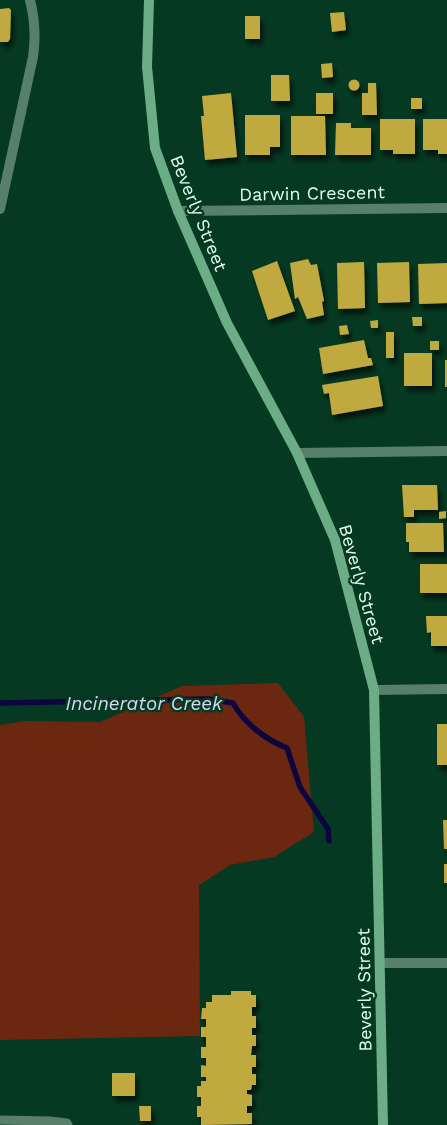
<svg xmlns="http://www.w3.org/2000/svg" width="447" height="1125" viewBox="0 0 447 1125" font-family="'Work Sans',sans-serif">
  <defs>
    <filter id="shadow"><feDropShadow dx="3" dy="5.5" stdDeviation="2.5" flood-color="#0009"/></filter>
  </defs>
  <rect width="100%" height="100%" fill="#063921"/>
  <polygon fill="#6c2711" points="278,683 304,717 314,832 274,857 230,865 199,885 200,1036 0,1040 0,725 25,721 100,722 182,686"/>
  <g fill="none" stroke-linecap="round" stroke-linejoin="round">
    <path stroke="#0d053f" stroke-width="5.5" d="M0 703 208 699 233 703C244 723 266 740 287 748L300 787 328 829 329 841"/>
  </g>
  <g fill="#c0aa40" filter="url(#shadow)">
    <polygon points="9,8 11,10 10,39 8,42 0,42 0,9"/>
    <polygon points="344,12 346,30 332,32 330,13"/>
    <rect x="245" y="16" width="15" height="23"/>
    <polygon points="332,63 333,77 322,78 321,64"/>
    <polygon points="271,75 289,75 290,101 271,101"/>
    <circle cx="354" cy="85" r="5.5"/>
    <polygon points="368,83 376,83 377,115 362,115 362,93 368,93"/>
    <polygon points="231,93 237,157 205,160 201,116 204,116 202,96"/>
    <rect x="316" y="93" width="17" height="21"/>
    <rect x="411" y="98" width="11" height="11"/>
    <polygon points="245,115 280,115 280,147 270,147 270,155 245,155"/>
    <polygon points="291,116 325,116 326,155 291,155"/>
    <polygon points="380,119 415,119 415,154 393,154 393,150 380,150"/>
    <polygon points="423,119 447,119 447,154 438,154 438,150 423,150"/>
    <polygon points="336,123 351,123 351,128 371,128 371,155 335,155"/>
    <polygon points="308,259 311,265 317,264 324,301 322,302 324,315 307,319 298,297 295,299 290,263"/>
    <polygon points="277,261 295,311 268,320 252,271"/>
    <polygon points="364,262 365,308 338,309 337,263"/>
    <polygon points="409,262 410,302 378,303 377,263"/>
    <polygon points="447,263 447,303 419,304 418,264"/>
    <polygon points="412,317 422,317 422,326 413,326"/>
    <polygon points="378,320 378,328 371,328 370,321"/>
    <polygon points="347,325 349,334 340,335 339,326"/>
    <rect x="386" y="332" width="8" height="26"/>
    <polygon points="364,340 368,358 371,358 373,365 323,374 319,348"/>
    <rect x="430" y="341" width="9" height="9"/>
    <rect x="404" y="353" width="28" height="33"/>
    <rect x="445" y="360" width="2" height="27"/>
    <polygon points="378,376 383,406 332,415 329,393 324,394 322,385"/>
    <polygon points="402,485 437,485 438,510 414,510 414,517 404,517"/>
    <polygon points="446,511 446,518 439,519 439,512"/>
    <polygon points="406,523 443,523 444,552 409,552 409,542 406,542"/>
    <rect x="420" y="564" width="27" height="29"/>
    <polygon points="426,616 447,616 447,646 431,646 431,632 427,633"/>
    <rect x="437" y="724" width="10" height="41"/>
    <polygon points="443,820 447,820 447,849 444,849"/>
    <rect x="444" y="864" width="3" height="19"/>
    <polygon points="231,991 251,991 251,995 256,995 256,1007 252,1007 252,1016 256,1016 256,1028 252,1028 252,1035 256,1035 256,1046 252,1046 251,1055 256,1055 256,1067 252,1067 252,1074 256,1074 256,1085 252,1085 251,1090 247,1090 247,1094 252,1095 252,1106 247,1106 247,1113 252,1113 252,1124 201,1125 201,1117 197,1117 197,1106 201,1106 201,1097 197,1097 197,1086 201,1086 201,1081 206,1081 206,1077 201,1077 201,1065 206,1066 206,1058 201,1058 201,1047 206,1047 206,1037 201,1037 201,1027 206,1027 206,1019 201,1019 202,1008 206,1008 206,1002 212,1002 212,995 231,995"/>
    <rect x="112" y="1073" width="23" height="23"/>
    <polygon points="139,1106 151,1106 151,1121 140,1121"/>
  </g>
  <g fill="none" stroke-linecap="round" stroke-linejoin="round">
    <polyline stroke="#587f67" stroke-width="9" points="0,1120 50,1121 67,1123 68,1125"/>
    <g stroke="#587f67" stroke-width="10">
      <path d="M0 209 33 57C36 37 35 20 30 0"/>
      <polyline points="178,211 447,208"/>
      <polyline points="297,453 447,451"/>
      <polyline points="374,690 447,689"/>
      <polyline points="380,963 447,963"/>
    </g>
    <polyline stroke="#6cac86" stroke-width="10" points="149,0 147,67 155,148 178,211 227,323 297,453 335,540 374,690 383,1125"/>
  </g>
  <g text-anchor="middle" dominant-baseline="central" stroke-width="5" stroke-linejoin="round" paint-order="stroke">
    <g font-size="18" fill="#dffeea" stroke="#063921">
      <text transform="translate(312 193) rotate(-1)">Darwin Crescent</text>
      <text transform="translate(199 213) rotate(68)">Beverly Street</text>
      <text transform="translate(362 584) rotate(74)">Beverly Street</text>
      <text transform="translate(364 990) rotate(-91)">Beverly Street</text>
    </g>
    <g font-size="19" font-style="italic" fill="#d6daf1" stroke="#063921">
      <text x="144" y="703">Incinerator Creek</text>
    </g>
  </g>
</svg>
